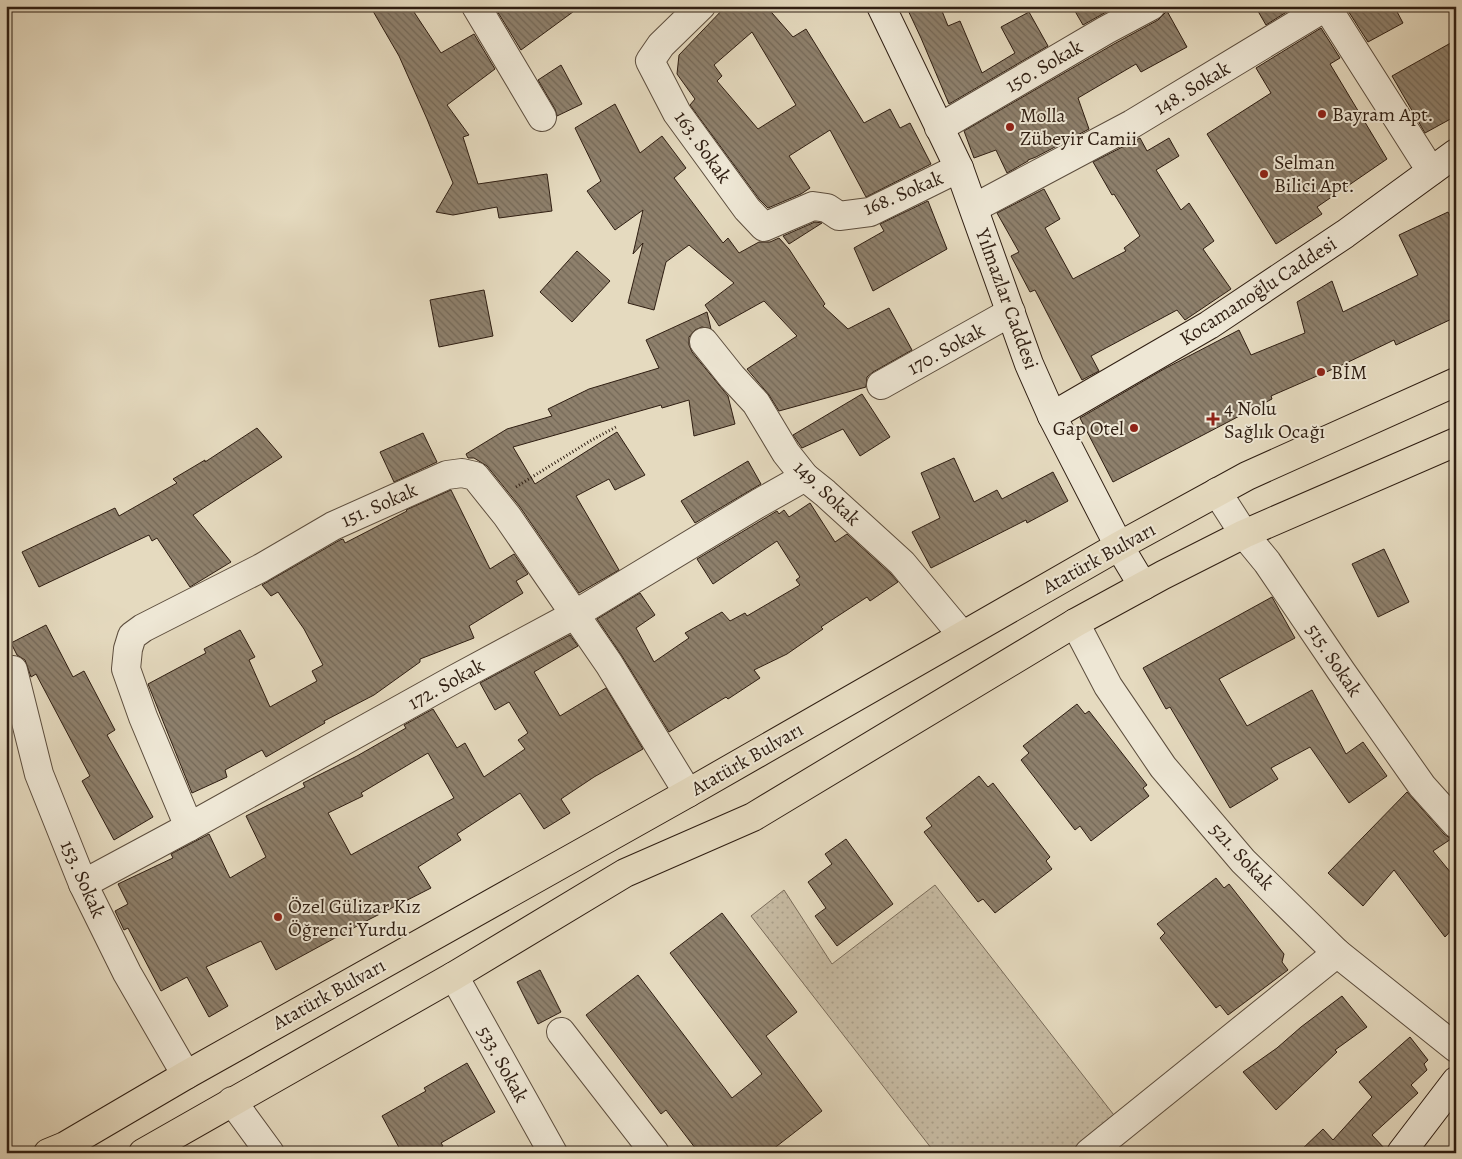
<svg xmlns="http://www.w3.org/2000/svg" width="1462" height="1159" viewBox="0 0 1462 1159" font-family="Alegreya,serif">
  <defs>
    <pattern id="garden-dots" width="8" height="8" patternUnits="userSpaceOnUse" patternTransform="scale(1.25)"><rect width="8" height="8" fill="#c6baa2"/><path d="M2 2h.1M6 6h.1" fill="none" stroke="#aa9f8a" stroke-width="1.8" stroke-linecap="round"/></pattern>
    <pattern id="building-back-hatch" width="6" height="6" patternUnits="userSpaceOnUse" patternTransform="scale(1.25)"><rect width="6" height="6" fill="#8e806c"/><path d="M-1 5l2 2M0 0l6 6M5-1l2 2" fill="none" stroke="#746857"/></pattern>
  </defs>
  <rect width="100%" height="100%" fill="#e5dabf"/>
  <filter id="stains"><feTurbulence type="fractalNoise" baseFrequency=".004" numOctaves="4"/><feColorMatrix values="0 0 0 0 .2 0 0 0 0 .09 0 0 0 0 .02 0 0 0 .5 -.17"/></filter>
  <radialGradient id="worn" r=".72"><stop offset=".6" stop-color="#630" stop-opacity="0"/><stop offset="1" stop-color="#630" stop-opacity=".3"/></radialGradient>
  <polygon fill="url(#garden-dots)" stroke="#7a6c5a" points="935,885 1117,1119 1073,1153 935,1153 751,916 784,890 832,964"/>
  <g fill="url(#building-back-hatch)" stroke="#2f1e12" fill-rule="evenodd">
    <polygon points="370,6 410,6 441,53 474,34 495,69 447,105 469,135 463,137 478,184 547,174 552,211 499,218 497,207 453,215 436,212 453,183 427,119 399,56"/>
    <polygon points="494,6 581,6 521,50"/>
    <path d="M726 6H766L793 37 806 29 864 123 890 109 900 128 910 123 931 164 866 197 830 130 789 156 810 188 801 194 768 208 759 199 690 105 695 99 677 74 679 55ZM752 32 796 105 758 129 717 81 722 76 714 65Z"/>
    <polygon points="906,6 940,6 948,26 960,21 982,73 1015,53 1001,27 1029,12 1048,46 949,104 921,38"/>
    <polygon points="1072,6 1117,6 1083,25"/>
    <polygon points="1255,6 1296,6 1266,25"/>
    <polygon points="1345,6 1394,6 1403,23 1368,42"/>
    <polygon points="1167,11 1187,47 1141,72 1136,64 1078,98 1089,129 1036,157 1028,160 1028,161 1007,173 996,150 974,158 964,131 1114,44 1158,20"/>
    <polygon points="1321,28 1340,58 1330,64 1387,159 1317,207 1322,214 1276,244 1207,134 1271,93 1256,68"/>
    <polygon points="1456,40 1456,116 1425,133 1392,76"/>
    <polygon points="561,65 582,104 557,116 555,109 538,80"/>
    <polygon points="615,104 640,153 662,136 686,168 674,178 723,243 728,238 739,253 759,242 770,242 779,238 789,249 825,304 823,306 848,329 889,308 912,350 873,372 867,377 866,387 779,411 769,395 747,369 797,336 764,301 719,326 705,305 734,283 689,245 666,262 654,310 628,303 643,243 633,254 643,210 615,230 587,191 601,181 575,128"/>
    <polygon points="1140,138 1147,151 1169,138 1179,156 1156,170 1181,210 1189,203 1214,241 1203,249 1231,289 1185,320 1177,310 1091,356 1099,371 1082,380 1035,290 1030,292 1011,256 1019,252 997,213 1044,189 1060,219 1045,228 1073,279 1126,251 1124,248 1140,236 1114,194 1112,195 1093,162"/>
    <polygon points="928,201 947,249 873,291 854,248 884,231 880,224"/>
    <polygon points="1448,212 1456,228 1456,317 1396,345 1394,340 1340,366 1271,396 1272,399 1113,482 1080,418 1164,369 1239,330 1251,355 1305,333 1297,302 1332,281 1343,312 1418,275 1399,235"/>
    <polygon points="815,222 822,223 789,244 783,236"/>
    <polygon points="577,251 610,281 572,322 540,292"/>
    <polygon points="484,290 493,336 439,347 430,300"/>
    <polygon points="707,312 711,329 702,327 695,330 689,337 689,345 692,352 728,396 735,424 694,436 689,400 662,408 661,405 513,447 535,484 617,432 645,475 615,490 609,479 576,496 619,570 579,593 520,507 487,466 474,458 468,458 466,454 507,429 552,416 548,409 589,389 659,368 646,340"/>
    <polygon points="862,394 890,437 860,456 843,429 802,448 793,435"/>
    <polygon points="257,428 282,457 193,515 231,562 190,587 157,538 152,541 149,535 39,587 22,552 115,508 119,516 177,483 173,479 205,460 205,462"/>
    <polygon points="423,433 437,462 394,482 380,452"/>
    <polygon points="954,458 974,502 997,490 1002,499 1053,472 1068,501 1027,523 1026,520 931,568 912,532 940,518 921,473"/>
    <polygon points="748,461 761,484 695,523 681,501"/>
    <polygon points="451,490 490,569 514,554 528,574 516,581 523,593 469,626 474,638 420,659 420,662 374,695 324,721 325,723 266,757 262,750 225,770 227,777 192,793 148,684 206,653 204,649 240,630 255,657 249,660 270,707 317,681 312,671 323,665 304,629 278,592 271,596 262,585 340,540 343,539 345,543 407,511 406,510"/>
    <polygon points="810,503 835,542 847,534 891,574 898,582 870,601 867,597 821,627 823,629 787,654 754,670 760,678 728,699 726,697 669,732 622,656 597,619 640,593 655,615 636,628 654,662 689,638 685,633 722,612 730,621 745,613 747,616 800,585 796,580 800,577 777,541 713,584 697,559 777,511 779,514 784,510 789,517"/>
    <polygon points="1384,549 1409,602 1378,617 1352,564"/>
    <polygon points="1272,597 1295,638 1219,679 1247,726 1312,690 1346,754 1363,742 1387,776 1349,803 1310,747 1271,768 1278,779 1230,808 1170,707 1166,709 1143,668"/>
    <polygon points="46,625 73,677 84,671 115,730 107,735 153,817 114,840 82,781 90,776 36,674 31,677 25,660 17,655 11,643"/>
    <path d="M570 635 578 646 534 672 560 716 606 688 643 749 594 777 561 799 570 813 544 829 520 793 457 834 461 840 418 867 431 888 370 919 276 970 261 941 206 967 228 1006 209 1017 187 977 161 991 128 928 124 930 115 911 128 904 118 884 173 858 171 854 209 834 230 878 266 857 246 816 305 787 303 783 357 756 406 728 404 725 433 709 457 748 465 743 484 777 525 749 518 740 528 733 509 702 495 710 480 683ZM428 753 454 798 351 855 328 813 363 796 361 793Z"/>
    <polygon points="1077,704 1085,714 1089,711 1147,785 1143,788 1149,796 1091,841 1080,826 1075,830 1021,760 1029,753 1023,746"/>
    <polygon points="979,776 988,787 993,783 1050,857 1046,861 1052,869 995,913 983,899 978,902 924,832 932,826 926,818"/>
    <polygon points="1407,792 1444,834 1451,839 1433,851 1456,879 1456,925 1445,937 1394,870 1363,906 1328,873"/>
    <polygon points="846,839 893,904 837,946 815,916 826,908 808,882 832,864 825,854"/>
    <polygon points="1216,878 1224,888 1229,884 1284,954 1282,962 1288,970 1228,1015 1220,1005 1216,1008 1160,938 1165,933 1157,924"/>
    <polygon points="722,913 797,1012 766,1036 822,1111 768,1153 699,1153 666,1110 661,1114 586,1015 638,975 732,1098 762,1074 670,953"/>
    <polygon points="540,970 561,1012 538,1024 517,982"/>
    <polygon points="1342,996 1367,1027 1335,1050 1337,1052 1276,1110 1243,1072 1277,1048 1301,1027"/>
    <polygon points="1410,1037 1428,1060 1424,1064 1427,1070 1411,1085 1418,1093 1372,1135 1386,1150 1386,1153 1298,1153 1323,1129 1333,1140 1372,1097 1359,1082"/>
    <polygon points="467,1063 495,1112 441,1143 443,1146 431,1153 402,1153 382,1116 426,1091 424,1088"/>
  </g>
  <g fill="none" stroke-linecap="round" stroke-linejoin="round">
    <g stroke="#5c4d3d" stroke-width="30">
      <g id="street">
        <polyline points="476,6 542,117"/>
        <polyline points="701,6 661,45 650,61 677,113 747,209 764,227 813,206 827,208 839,216 870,212 959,168"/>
        <polyline points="1326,6 1431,171"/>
        <polyline points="939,128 1106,30 1151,6"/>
        <polyline points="974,208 1132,124 1327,6"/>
        <polyline points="704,342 732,377 756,403 786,453 805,477 825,493 902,563 962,635"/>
        <polyline points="881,385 1011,312"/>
        <polyline points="1217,492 1244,534 1267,562 1341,671 1422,786 1456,824"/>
        <polyline points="1075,623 1108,686 1163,767 1243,861 1337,953 1456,1048"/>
        <polyline points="13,670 39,774 83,884 127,973 186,1075"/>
        <polyline points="189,827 143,717 126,669 128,649 132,636 143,628 261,568 333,526 447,475 462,473 475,476 507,516 609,664 688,793"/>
        <polyline points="83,884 189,827 453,680 574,615 759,503 805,477"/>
        <polyline points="454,976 553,1153"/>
        <polyline points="561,1032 655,1153"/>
        <polyline points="232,1101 270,1153"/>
        <polyline points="1089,1153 1337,953"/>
      </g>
    </g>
    <g stroke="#2f1e12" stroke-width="30">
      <g id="secondary">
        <polyline points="881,6 959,168 1029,364 1052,416 1119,546 1143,586"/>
        <polyline points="1052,416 1209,325 1345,234 1456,153"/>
        <polyline points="1401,1153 1456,1081"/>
      </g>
    </g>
    <g stroke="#2f1e12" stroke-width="30">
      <g id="primary">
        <polyline points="48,1153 65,1146 186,1075 688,793 1119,546 1247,476 1456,382"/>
        <polyline points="143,1153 454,976 625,873 753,817 1075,623 1163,575 1244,534 1456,442"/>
      </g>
    </g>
    <polyline stroke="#2f1e12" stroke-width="3" stroke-dasharray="1 2.5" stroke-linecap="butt" points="516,487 590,441 616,427"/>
    <use href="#street" stroke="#eee7d5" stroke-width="28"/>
    <use href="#secondary" stroke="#eee7d5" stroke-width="28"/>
    <use href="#primary" stroke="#e5dabf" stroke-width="28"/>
  </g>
  <g fill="#8f2418" stroke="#eee7d5" stroke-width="2">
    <circle cx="1322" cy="114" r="5"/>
    <circle cx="1010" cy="127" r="5"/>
    <circle cx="1264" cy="174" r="5"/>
    <circle cx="1321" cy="372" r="5"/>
    <path d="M1210.5 411.5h5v5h5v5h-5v5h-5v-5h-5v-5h5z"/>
    <circle cx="1134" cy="428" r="5"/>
    <circle cx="278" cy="917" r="5"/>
  </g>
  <g text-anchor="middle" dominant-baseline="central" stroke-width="4" stroke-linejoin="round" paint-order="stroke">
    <g font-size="20" fill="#2f1e12" stroke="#eee7d5">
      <text transform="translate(1044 66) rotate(-30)">150. Sokak</text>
      <text transform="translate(1192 88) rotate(-31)">148. Sokak</text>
      <text transform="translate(703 147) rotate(55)">163. Sokak</text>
      <text transform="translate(903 193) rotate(-23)">168. Sokak</text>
      <text transform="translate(1258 291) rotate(-33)">Kocamanoğlu Caddesi</text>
      <text transform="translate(1007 299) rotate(70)">Yılmazlar Caddesi</text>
      <text transform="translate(946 349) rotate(-29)">170. Sokak</text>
      <text transform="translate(827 493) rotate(44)">149. Sokak</text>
      <text transform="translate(379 505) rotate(-24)">151. Sokak</text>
      <text transform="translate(1099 558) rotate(-29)">Atatürk Bulvarı</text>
      <text transform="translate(1334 660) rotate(56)">515. Sokak</text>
      <text transform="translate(446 684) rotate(-29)">172. Sokak</text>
      <text transform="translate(747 759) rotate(-30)">Atatürk Bulvarı</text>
      <text transform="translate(1242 856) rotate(47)">521. Sokak</text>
      <text transform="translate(83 879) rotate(66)">153. Sokak</text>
      <text transform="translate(329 994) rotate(-29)">Atatürk Bulvarı</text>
      <text transform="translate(503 1064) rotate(61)">533. Sokak</text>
    </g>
    <g font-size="20" fill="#2f1e12" stroke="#eee7d5" text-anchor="start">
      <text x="1332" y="114">Bayram Apt.</text>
      <text x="1020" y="115">Molla<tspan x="1020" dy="23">Zübeyir Camii</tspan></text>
      <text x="1274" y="162">Selman<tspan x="1274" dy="23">Bilici Apt.</tspan></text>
      <text x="1331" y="372">BİM</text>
      <text x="1224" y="408">4 Nolu<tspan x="1224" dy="23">Sağlık Ocağı</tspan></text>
      <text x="1124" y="428" text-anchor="end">Gap Otel</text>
      <text x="288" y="906">Özel Gülizar Kız<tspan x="288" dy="23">Öğrenci Yurdu</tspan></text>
    </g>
  </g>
  <rect width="1462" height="1159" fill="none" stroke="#e5dabf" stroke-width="25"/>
  <rect x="8" y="8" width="1447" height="1144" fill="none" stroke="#2f1e12" stroke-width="2.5"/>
  <rect x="12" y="12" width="1437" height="1134" fill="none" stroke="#2f1e12"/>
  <rect width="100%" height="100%" filter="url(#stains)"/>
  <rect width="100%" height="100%" fill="url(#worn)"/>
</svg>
